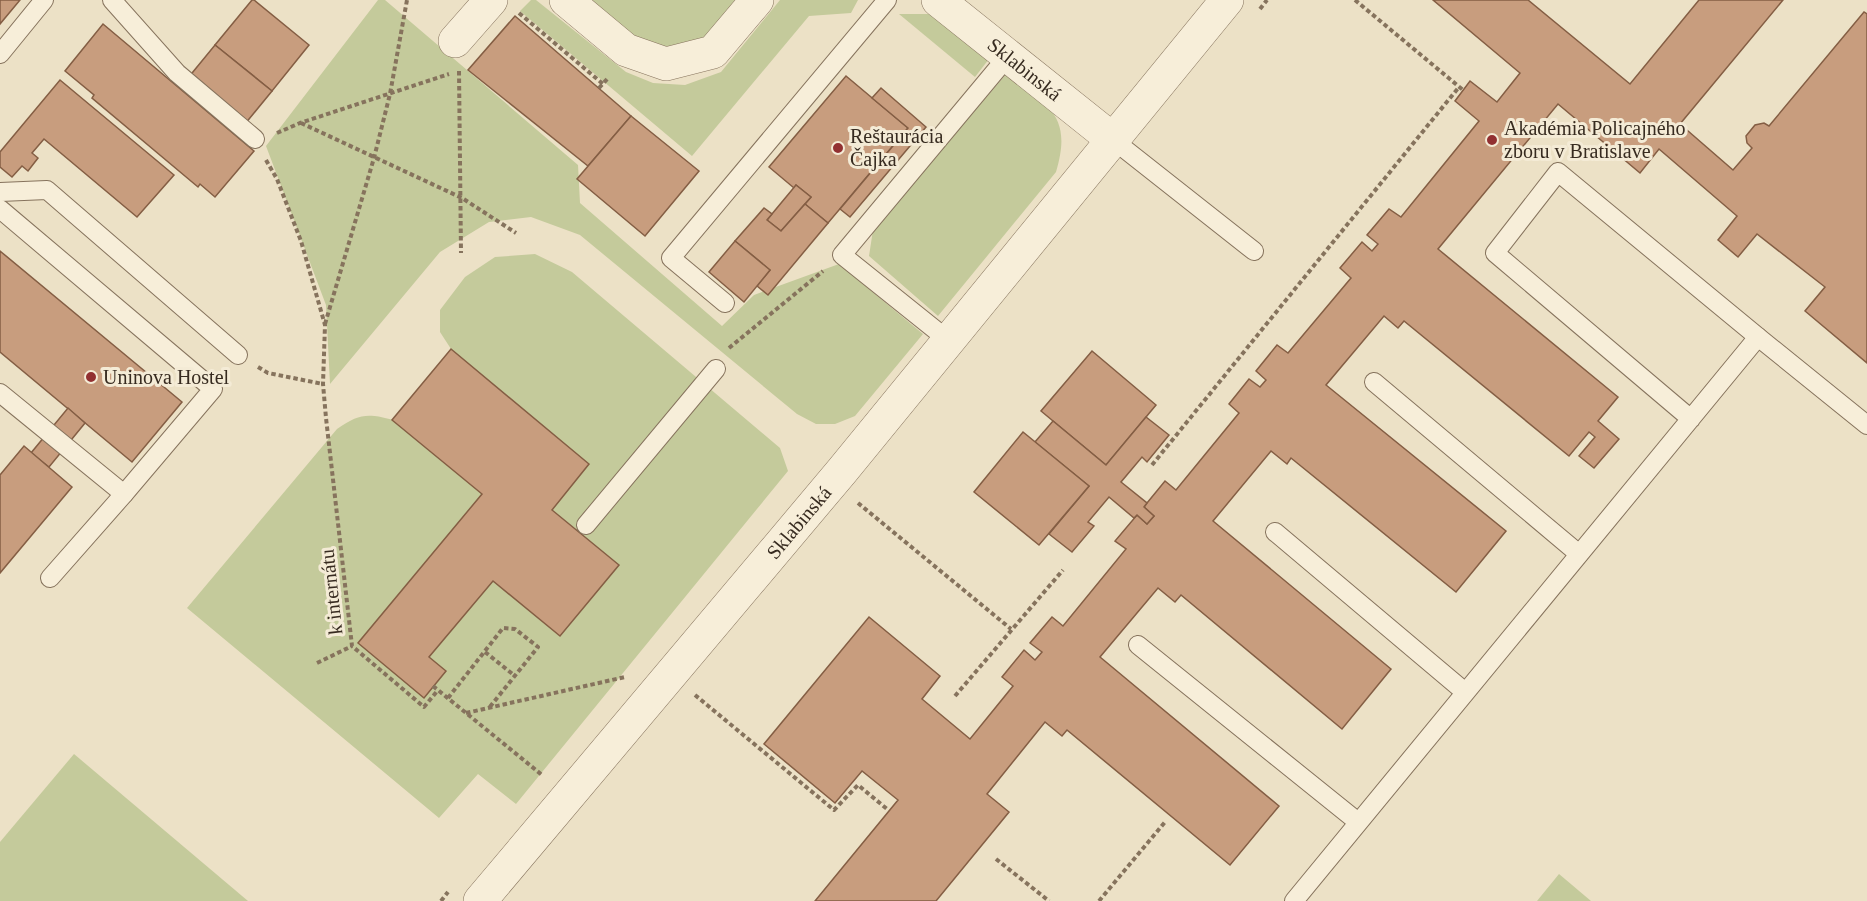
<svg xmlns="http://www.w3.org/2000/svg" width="1867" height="901" viewBox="0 0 1867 901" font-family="Georgia,serif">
  <rect width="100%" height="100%" fill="#ece1c6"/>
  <g fill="#c4ca9b">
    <polygon points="378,0 385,0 578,165 580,203 722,326 754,295 839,264 923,334 855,416 835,424 816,424 797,414 580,235 531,217 489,222 440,252 330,384 326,305 266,146"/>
    <polygon points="531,0 536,0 626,72 653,83 685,85 721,72 780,0 858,0 851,13 809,16 692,156 520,11"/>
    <polygon points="592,0 735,0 699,44 662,49 640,42"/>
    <polygon points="899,14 934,14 989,59 975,77"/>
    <path d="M1007 73C1048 106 1073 115 1056 172L938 316 869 256 873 230Z"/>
    <path d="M535 254 572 272 780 448 788 471 516 804 478 774 439 818 187 608 337 429C359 414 367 413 393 420L451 349 440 332V310L465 277 495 257Z"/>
    <polygon points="74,754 248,901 0,901 0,842"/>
    <polygon points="1559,874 1591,901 1537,901"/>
  </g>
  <g fill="#c89d7e" stroke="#845e44" stroke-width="1.5">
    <polygon points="0,0 20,0 0,24"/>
    <polygon points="252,0 254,0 309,45 272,91 215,45"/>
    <polygon points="1433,0 1528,0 1630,84 1699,0 1783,0 1680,124 1733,170 1752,148 1747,143 1746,136 1755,125 1764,123 1769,126 1864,12 1867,14 1867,363 1805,311 1825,287 1757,234 1738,257 1718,240 1737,216 1659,149 1640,173 1558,104 1438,249 1618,397 1598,421 1619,439 1594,468 1579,456 1595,437 1589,432 1569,456 1404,321 1398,328 1384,316 1326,385 1506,531 1456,592 1291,458 1287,464 1271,451 1213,521 1391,669 1342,729 1181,595 1175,602 1158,588 1100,657 1279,806 1230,865 1067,730 1062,736 1045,722 987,794 1009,812 936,901 815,901 898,800 862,771 835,803 764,744 869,617 940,676 922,699 970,739 1013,686 1002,677 1024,650 1035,660 1042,652 1030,643 1052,617 1063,626 1126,549 1115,541 1137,515 1147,524 1154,516 1144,507 1147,503 1165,481 1176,490 1239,413 1229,404 1249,379 1260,387 1266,380 1256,371 1277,345 1288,353 1351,278 1340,268 1362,242 1372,251 1378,244 1367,235 1389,209 1401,217 1479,121 1455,101 1470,81 1497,102 1520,73"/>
    <polygon points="515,16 631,116 588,166 468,70"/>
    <polygon points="103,24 254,151 215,197 200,184 198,187 92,98 94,95 65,71"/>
    <polygon points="215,45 272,91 245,124 188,78"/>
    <polygon points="846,76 908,128 828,223 805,204 811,197 796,185 794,188 769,167"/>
    <polygon points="60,80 174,175 137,217 44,139 32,153 38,158 28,171 22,166 12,177 0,167 0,152"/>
    <polygon points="881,88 926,127 850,217 840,209 908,128 872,98"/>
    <polygon points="631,116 699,171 645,236 577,179"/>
    <polygon points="796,185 811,197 781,231 767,220"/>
    <polygon points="805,204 828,223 768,295 757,286 770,270 735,241 764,208 772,214 767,220 781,231"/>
    <polygon points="735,241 770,270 744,302 709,272"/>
    <polygon points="0,251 182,402 132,462 0,352"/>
    <polygon points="451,349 589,464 552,510 619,565 560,636 493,581 429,657 446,671 424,698 358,643 482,494 392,420"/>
    <polygon points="1092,351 1156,405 1106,465 1041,411"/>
    <polygon points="68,408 85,423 49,467 31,453"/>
    <polygon points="1146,417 1169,435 1147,462 1142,457 1121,482 1147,503 1144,507 1154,516 1147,524 1137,515 1134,518 1109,497 1088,522 1094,526 1072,552 1049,534 1089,486 1035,442 1053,421 1106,465"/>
    <polygon points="1023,432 1089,486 1039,545 974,492"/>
    <polygon points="24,446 72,487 0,573 0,475"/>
  </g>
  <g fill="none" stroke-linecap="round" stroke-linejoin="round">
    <g stroke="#86735d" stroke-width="20">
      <g id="lane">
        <polyline points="112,0 177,73 255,139"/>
        <polyline points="0,54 44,0"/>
        <polyline points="1112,139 1254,251"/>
        <polyline points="0,192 47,190 238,355"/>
        <polyline points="0,209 213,389 124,494 0,393"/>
        <polyline points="725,303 671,258 887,0"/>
        <polyline points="1758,337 1867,425"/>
        <polyline points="948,340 842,255 1008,56"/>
        <polyline points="1374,382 1579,554"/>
        <polyline points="586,525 716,369"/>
        <polyline points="1275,532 1465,692"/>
        <polyline points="50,578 124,494"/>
        <polyline points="1138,645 1358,822"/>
        <polyline points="1294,901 1758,337 1558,172 1495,253 1691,419"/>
      </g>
    </g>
    <g stroke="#86735d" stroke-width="34">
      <g id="street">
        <polyline points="566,0 626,50 666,64 713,52 757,0"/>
        <path id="s1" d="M938 0 1112 139"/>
        <polyline points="455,41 491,0"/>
        <path id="s2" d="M480 901 842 471 1227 0"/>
      </g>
    </g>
    <g stroke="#86735d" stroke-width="4" stroke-dasharray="4.5 3" stroke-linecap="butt">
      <polyline points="1355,0 1463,90"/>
      <polyline points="1260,9 1267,0"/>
      <polyline points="519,13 603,84"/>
      <polyline points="459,71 461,253"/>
      <polyline points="599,88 609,77"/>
      <polyline points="301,123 462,198 516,233"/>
      <polyline points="277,133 300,123 449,74"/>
      <polyline points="266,160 277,179 301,241 325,325 323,384 326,418 352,646 424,707 438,690"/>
      <polyline points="325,324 374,158 390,94 407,0"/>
      <polyline points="729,348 823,271"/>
      <polyline points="258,367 268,373 323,384"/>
      <polyline points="1152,465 1459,87"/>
      <polyline points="858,503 1011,629"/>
      <polyline points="485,652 515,676"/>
      <polyline points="317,663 352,646"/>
      <polyline points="433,686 542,775"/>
      <polyline points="695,695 834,810 858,785 887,809"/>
      <polyline points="955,696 1063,570"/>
      <polyline points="448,698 503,628 515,629 538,647 489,708"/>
      <polyline points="466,713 625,677"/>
      <polyline points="996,859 1049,901"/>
      <polyline points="441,901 448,892"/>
      <polyline points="1099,901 1165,822"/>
    </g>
    <use href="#lane" stroke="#f7eed9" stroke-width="18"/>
    <use href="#street" stroke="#f7eed9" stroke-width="33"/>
  </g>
  <g fill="#923031" stroke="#f4ebd6" stroke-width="2">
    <circle cx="1492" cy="140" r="6"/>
    <circle cx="838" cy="148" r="6"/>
    <circle cx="91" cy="377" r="6"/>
  </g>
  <g text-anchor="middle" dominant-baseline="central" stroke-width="6" stroke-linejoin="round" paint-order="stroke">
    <g font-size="20" fill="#372b20" stroke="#f4ebd6">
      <text stroke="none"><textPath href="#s1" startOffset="111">Sklabinská</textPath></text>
      <text stroke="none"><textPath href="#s2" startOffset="495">Sklabinská</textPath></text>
      <text transform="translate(331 592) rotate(-96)">k internátu</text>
    </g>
    <g font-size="20" fill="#372b20" stroke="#f4ebd6" text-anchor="start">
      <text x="1504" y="128">Akadémia Policajného<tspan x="1504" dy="23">zboru v Bratislave</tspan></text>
      <text x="850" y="136">Reštaurácia<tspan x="850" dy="23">Čajka</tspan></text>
      <text x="103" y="377">Uninova Hostel</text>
    </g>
  </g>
</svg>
